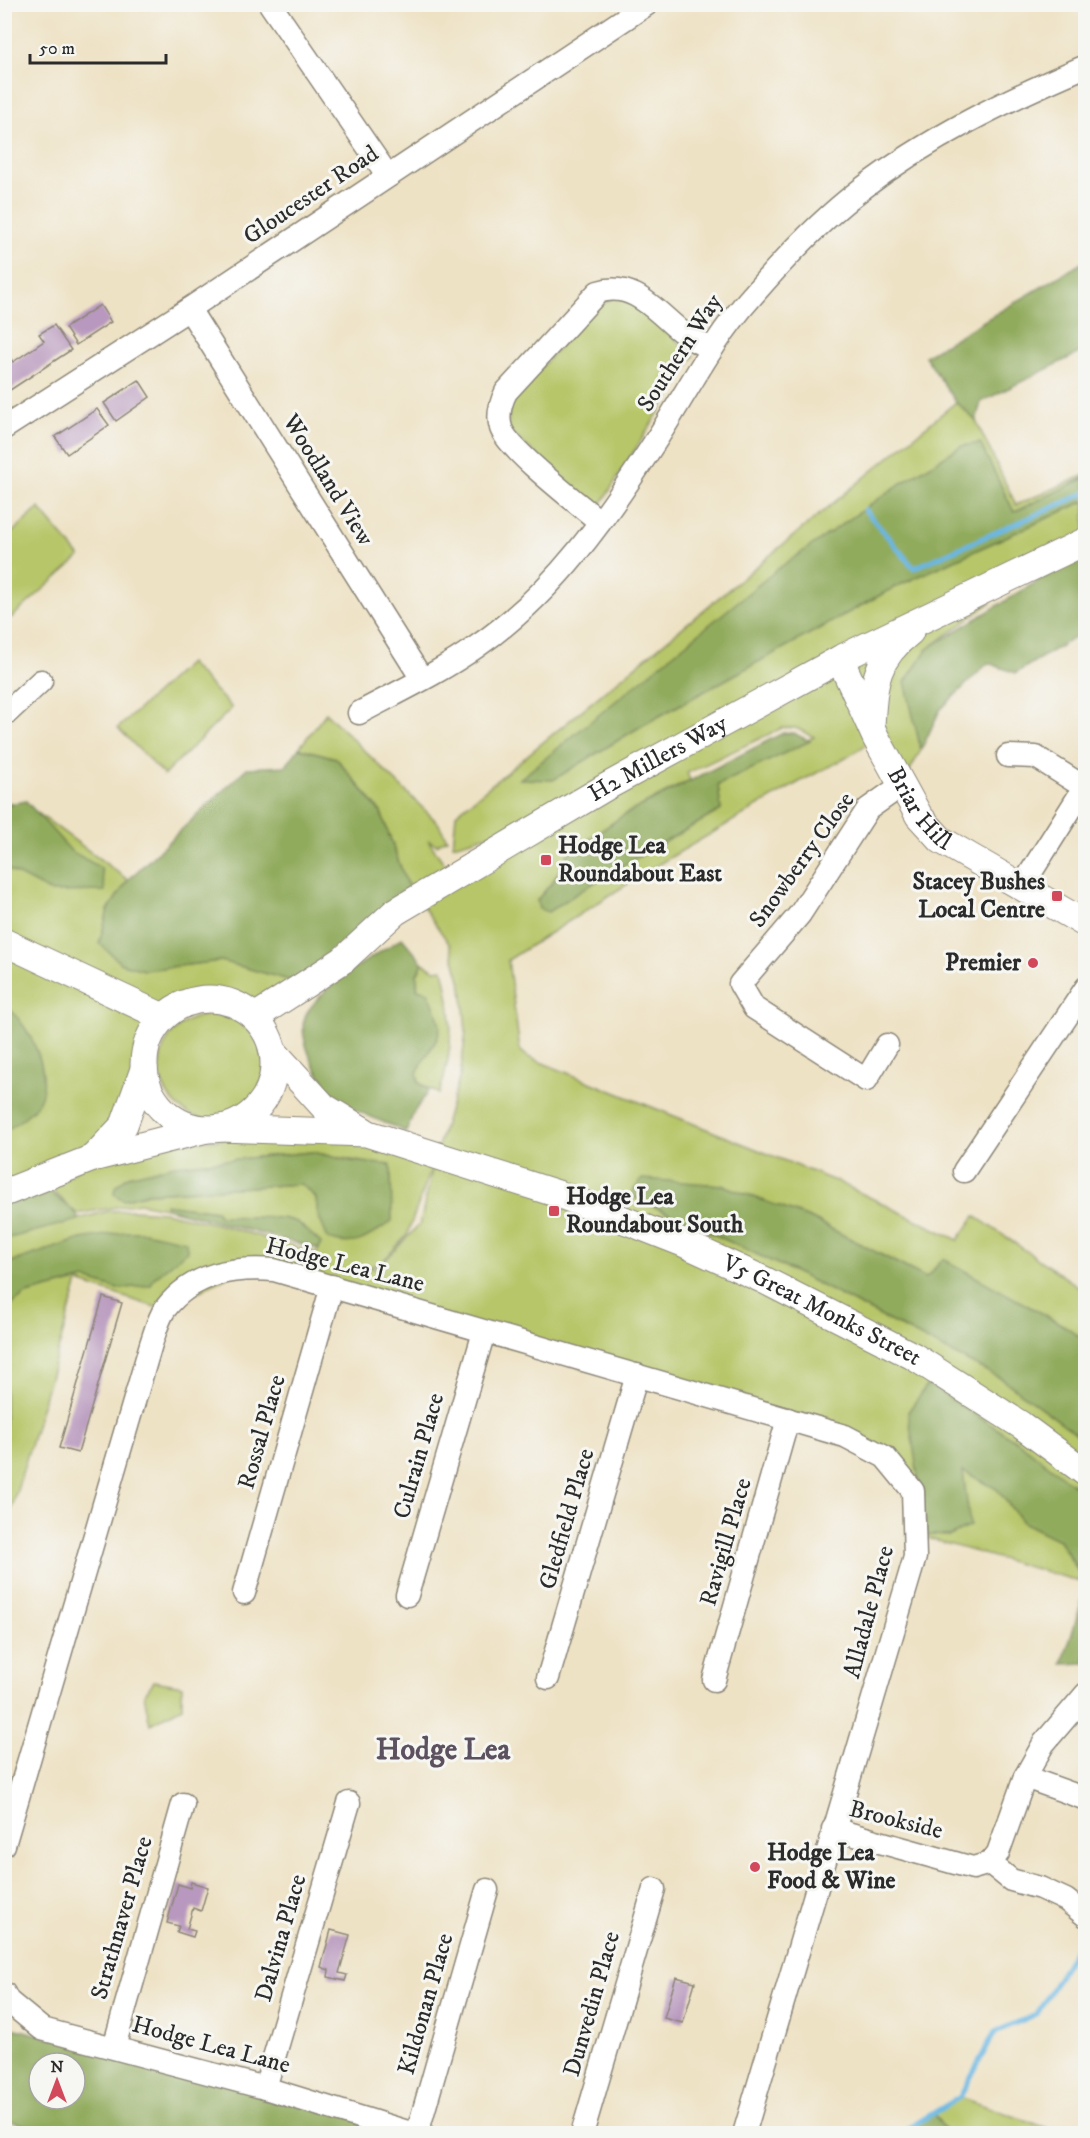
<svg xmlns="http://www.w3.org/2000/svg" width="1090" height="2138" viewBox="0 0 1090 2138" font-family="'IM FELL DW Pica',serif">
  <rect width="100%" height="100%" fill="#f6f6f2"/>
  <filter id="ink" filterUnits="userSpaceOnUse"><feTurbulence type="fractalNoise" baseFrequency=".0167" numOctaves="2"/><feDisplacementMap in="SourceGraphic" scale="12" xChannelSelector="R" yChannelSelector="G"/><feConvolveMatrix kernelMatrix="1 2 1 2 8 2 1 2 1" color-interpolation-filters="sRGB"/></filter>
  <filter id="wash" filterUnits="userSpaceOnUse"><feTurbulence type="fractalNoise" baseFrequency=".008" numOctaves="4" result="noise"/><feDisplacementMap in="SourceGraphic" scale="24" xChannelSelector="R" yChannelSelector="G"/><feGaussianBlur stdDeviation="1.35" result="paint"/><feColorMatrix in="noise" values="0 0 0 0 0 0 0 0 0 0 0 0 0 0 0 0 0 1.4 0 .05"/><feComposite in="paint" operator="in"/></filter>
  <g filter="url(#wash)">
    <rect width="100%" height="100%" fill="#eee2c5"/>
    <g fill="#b7c669" stroke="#71784a" stroke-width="1.5" fill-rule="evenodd">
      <polygon points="612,298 633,301 694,356 598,509 508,430 509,408 521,390 590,312"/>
      <path d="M956 402 976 421 1016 505 1085 475V478L1014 512 980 443 521 778 553 780 643 725 895 587 1085 501V541L848 656 992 602 927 649 906 682 921 750 902 785 876 738 846 758 801 781 654 867 508 960 520 1050 528 1057 840 1183 958 1240 975 1216 1085 1291V1341L1068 1328 943 1259 926 1278 812 1219 722 1185 684 1183 631 1196 799 1274 1002 1379 1085 1440V1494L1021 1444 928 1385 908 1412 963 1471 997 1489 1022 1522 1059 1540 1085 1583 916 1535 913 1491 885 1457 243 1268 164 1310 78 1282 11 1511 5 1509V1310L26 1294 85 1279 118 1289 154 1278 187 1250 81 1239 5 1264V1239L108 1211 134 1210 164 1212 217 1224 317 1253 320 1243 247 1218 220 1216 216 1211 166 1205V1208L139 1203 77 1214 52 1190 87 1161 5 1193V1132L34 1109 11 1010 5 1006V801L35 811 128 880 108 910 144 970 221 961 303 984 255 1017C219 990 169 992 149 1038 145 1048 147 1059 144 1069 137 1092 114 1125 102 1148L225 1139 254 1124 436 1153 460 1076 466 1032 462 987 450 945 406 882 381 812 336 758 299 748 326 713 438 823 447 839 437 845 428 840 454 878 521 838 500 832 453 845 456 814ZM782 728H796L814 737 718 785 721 810 606 875 548 911 537 900 553 881 568 854 624 815 690 780 687 773ZM312 1152 367 1163 318 1215 316 1198 301 1184 148 1193 123 1200 175 1165ZM434 1161 420 1224 379 1267 363 1269 381 1263 407 1235Z"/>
      <polygon points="39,508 80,557 11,618 5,611 5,539"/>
      <polygon points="189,663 232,708 164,775 118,728"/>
      <path d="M423 963 435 970 443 969C454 1014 454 1050 439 1094L419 1083 417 1073 421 1066 417 974Z"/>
      <circle cx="212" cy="1067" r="52"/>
      <polygon points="154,1681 182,1686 182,1707 150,1724 144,1695"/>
      <polygon points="960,2097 1061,2133 947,2133 933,2113"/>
    </g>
    <g fill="#91ab5d" stroke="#5e6b44" stroke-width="1.5" fill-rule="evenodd">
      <polygon points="1085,261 1085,350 981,402 976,421 956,402 925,356"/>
      <polygon points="980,443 1014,512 1085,478 1085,501 895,587 643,725 553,780 520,779 779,568 900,484 961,446"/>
      <polygon points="1085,552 1085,631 1016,673 988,663 940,710 921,750 905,682 927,649"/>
      <polygon points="783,733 793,733 810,741 718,785 721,810 606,875 548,912 539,909 537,900 553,882 568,854 624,815"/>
      <polygon points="299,748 336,758 381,813 406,882 418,902 303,984 221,961 144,970 122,964 99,943 108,910 128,880 247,768 286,766"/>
      <polygon points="26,801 71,851 101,868 105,891 51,892 5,868 5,805"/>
      <path d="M402 938 423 963 417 974V989L428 992C450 1039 438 1031 417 1073L419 1083 429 1090 414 1112 406 1132C390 1124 352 1111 340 1101 321 1085 292 1034 308 1011 330 979 371 959 402 938Z"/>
      <path d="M5 1006C28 1022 54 1074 39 1101 32 1114 16 1123 5 1132Z"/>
      <path d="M312 1152 351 1161 391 1165 392 1221C368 1237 358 1249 328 1239L318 1215 316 1198 301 1184 148 1193 123 1200 114 1194 115 1187 128 1176 175 1165Z"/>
      <polygon points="642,1179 722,1185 812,1219 926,1278 943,1259 1068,1328 1085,1341 1085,1440 1002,1379 799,1274 630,1195"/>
      <polygon points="37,1181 77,1214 78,1220 5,1239 5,1193"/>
      <polygon points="165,1204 216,1211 220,1216 282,1218 297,1222 321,1243 319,1249 166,1208"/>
      <polygon points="125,1232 144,1232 186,1241 187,1251 154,1278 151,1285 118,1289 85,1279 26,1294 5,1310 5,1264 81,1239"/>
      <polygon points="928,1384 1021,1444 1085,1494 1085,1580 1059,1540 1022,1522 997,1489 963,1471 970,1526 950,1536 927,1535 908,1412"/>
      <polygon points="1085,1592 1085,1663 1062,1664"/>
      <path d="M4 2021 9 2027 414 2133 58 2134 5 2120ZM39 2063H75V2099H39Z"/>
      <polygon points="933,2113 947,2133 899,2133"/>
    </g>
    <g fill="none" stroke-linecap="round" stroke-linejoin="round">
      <g stroke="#69b7e3" stroke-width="5">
        <polyline points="865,510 914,568 1086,493"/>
        <polyline points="899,2134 960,2097 995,2032 1037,2014 1081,1939"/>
      </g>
    </g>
    <g id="blocks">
      <g fill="#b898be">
        <polygon points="100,305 111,322 76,345 65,328"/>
        <polygon points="54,325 71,350 4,394 4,358 8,355 13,362 44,341 39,334"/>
        <polygon points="139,380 150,397 116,421 104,403"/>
        <polygon points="97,409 109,425 67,454 55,437"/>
        <polygon points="103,1297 122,1303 78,1453 59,1448"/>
        <polygon points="191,1882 208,1887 201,1911 193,1908 187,1929 195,1931 193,1937 177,1932 179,1926 167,1923 178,1884 190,1888"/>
        <polygon points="331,1930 350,1935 339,1973 347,1975 345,1981 328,1977 329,1970 321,1967"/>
        <polygon points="676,1977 695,1982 683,2023 664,2018"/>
      </g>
    </g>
  </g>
  <g filter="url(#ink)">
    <use href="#blocks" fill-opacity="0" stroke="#8c8678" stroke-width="1.5"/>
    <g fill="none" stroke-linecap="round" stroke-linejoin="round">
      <g stroke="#8c8678" stroke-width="25">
        <g id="minor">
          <polyline points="270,4 388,176"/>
          <polyline points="189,309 422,679"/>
          <polyline points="4,428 189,309 647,4"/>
          <path d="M600 522C579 504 508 450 501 428 497 415 500 404 506 392L598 292C634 280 657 313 683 333 691 340 702 344 712 349"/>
          <polyline points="4,712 8,712 41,681"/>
          <path d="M359 713C398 692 439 673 476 647 554 594 608 515 658 437 688 390 714 338 752 296 784 259 820 221 859 191 928 138 1006 100 1086 66"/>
          <polyline points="1008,756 1036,757 1084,787"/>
          <polyline points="1021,888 1086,785"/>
          <polyline points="887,1045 866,1080 754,1008 740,984 800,914 868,809 902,785"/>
          <polyline points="964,1171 1086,988"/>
          <polyline points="244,1593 332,1286"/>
          <polyline points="407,1595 484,1332"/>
          <polyline points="548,1678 637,1375"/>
          <polyline points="714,1680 788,1419"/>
          <polyline points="1025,1777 1086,1799"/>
          <polyline points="833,1829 973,1868 990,1863 998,1853 1025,1777 1044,1743 1086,1694"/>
          <path d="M4 1845 151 1344C155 1333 158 1319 165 1309 193 1273 232 1267 274 1270L845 1436 885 1457 913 1491 915 1557 744 2134"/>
          <polyline points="990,1863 1011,1880 1040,1888 1066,1900 1086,1916"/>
          <polyline points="4,1993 8,2001 42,2029 265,2088 414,2134"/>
          <polyline points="114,2047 183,1804"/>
          <polyline points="265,2088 349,1803"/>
          <polyline points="417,2134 487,1890"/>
          <polyline points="582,2134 654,1889"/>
        </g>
      </g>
      <g stroke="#8c8678" stroke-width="29">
        <g id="tertiary">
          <path id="s1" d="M840 659 876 738 902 785 919 816 941 840 1086 924"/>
          <path d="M871 725C874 683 875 659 910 632"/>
          <polyline points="4,942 163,1017"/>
          <circle cx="209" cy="1064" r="65"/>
          <path id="s2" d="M255 1017 343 960 395 912 606 787 840 659 1086 541"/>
          <polyline points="273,1051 324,1107 364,1131"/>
          <path id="s3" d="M220 1128 366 1133 558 1194 683 1243 764 1280 913 1356 1021 1425 1086 1473"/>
          <polyline points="93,1158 124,1125 144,1069"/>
          <polyline points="4,1193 93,1158 207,1129"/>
        </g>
      </g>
      <use href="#minor" stroke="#fff" stroke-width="22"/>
      <use href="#tertiary" stroke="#fff" stroke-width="27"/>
    </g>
  </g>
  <g fill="#d1495b" stroke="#f6f6f2" stroke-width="2">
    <rect x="540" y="854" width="12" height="12" rx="3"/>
    <rect x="1051" y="890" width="12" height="12" rx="3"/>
    <circle cx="1033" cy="963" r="6"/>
    <rect x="548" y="1205" width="12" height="12" rx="3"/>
    <circle cx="755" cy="1867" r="6"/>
  </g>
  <g text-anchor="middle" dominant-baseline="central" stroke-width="6" stroke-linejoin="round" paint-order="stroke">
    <g font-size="24" fill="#2b2b2b" stroke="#f6f6f2">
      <text transform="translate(311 195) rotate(-34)">Gloucester Road</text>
      <text transform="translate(680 353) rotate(-57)">Southern Way</text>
      <text transform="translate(328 480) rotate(58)">Woodland View</text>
      <text stroke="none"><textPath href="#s2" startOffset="480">H2 Millers Way</textPath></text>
      <text stroke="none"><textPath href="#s1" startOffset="170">Briar Hill</textPath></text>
      <text transform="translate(802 860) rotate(-54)">Snowberry Close</text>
      <text transform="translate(345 1265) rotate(14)">Hodge Lea Lane</text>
      <text stroke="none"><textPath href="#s3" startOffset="636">V5 Great Monks Street</textPath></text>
      <text transform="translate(262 1432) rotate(-74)">Rossal Place</text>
      <text transform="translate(419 1456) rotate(-74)">Culrain Place</text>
      <text transform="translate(567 1519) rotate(-74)">Gledfield Place</text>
      <text transform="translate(726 1542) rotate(-74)">Ravigill Place</text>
      <text transform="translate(869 1612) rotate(-75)">Alladale Place</text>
      <text transform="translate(896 1820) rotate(14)">Brookside</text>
      <text transform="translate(122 1918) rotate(-74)">Strathnaver Place</text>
      <text transform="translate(281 1938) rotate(-74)">Dalvina Place</text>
      <text transform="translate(426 2004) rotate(-74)">Kildonan Place</text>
      <text transform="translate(592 2004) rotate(-74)">Dunvedin Place</text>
      <text transform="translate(211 2045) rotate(15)">Hodge Lea Lane</text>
    </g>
    <g font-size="24" font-weight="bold" fill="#2b2b2b" stroke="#f6f6f2" text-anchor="start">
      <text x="558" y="846">Hodge Lea<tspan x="558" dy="28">Roundabout East</tspan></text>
      <text x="1045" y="882" text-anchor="end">Stacey Bushes<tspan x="1045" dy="28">Local Centre</tspan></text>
      <text x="1021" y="963" text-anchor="end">Premier</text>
      <text x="566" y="1197">Hodge Lea<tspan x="566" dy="28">Roundabout South</tspan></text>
      <text x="767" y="1853">Hodge Lea<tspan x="767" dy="28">Food &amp; Wine</tspan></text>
    </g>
    <g font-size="30" font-weight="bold" fill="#5c515e" stroke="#f6f6f2">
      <text x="443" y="1750">Hodge Lea</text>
    </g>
  </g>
  <rect width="1090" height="2138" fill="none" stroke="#f6f6f2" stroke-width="24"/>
  <g transform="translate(57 2081)"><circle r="28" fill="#f6f6f2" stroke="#a5a5a2" stroke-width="1.5"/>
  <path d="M0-4.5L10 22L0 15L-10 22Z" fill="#d1495b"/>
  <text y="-9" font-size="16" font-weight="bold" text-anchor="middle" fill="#2b2b2b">N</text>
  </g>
  <path d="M30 54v9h136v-9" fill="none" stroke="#2b2b2b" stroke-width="3"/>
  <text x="39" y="54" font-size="18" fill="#2b2b2b" stroke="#f6f6f2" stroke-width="4.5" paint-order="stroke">50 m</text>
</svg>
